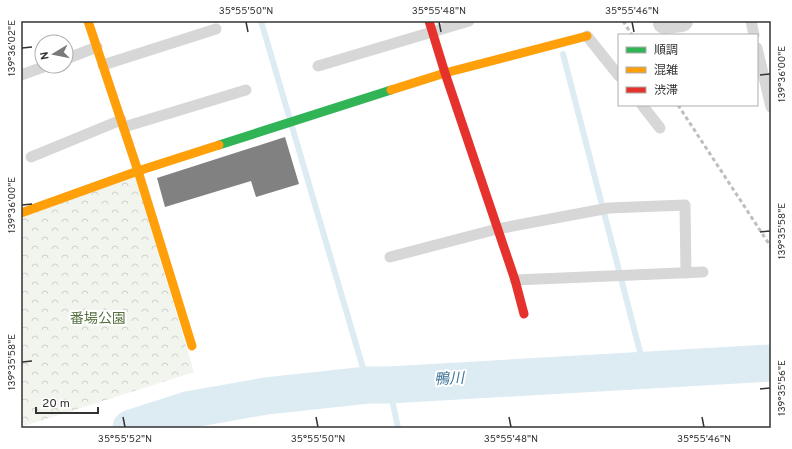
<svg xmlns="http://www.w3.org/2000/svg" width="792" height="449" viewBox="0 0 792 449" font-family="Overpass,'Noto Sans JP',sans-serif">
  <defs>
    <pattern id="park-crowns" width="20" height="18" patternUnits="userSpaceOnUse"><rect width="20" height="18" fill="#f1f5ed"/><path d="M2 6a3 3 0 1 1 6 0M12 15a3 3 0 1 1 6 0" fill="none" stroke="#cfd2cc"/></pattern>
  </defs>
  <rect width="100%" height="100%" fill="#fff"/>
  <polygon fill="url(#park-crowns)" points="135,176 194,372 21,427 21,218"/>
  <g fill="none" stroke-linecap="round" stroke-linejoin="round">
    <g stroke="#ddebf3" stroke-width="6">
      <polyline points="261,21 368,385"/>
      <polyline points="563,54 645,371"/>
      <polyline points="389,385 398,428"/>
    </g>
    <polyline stroke="#ddebf3" stroke-width="37" points="131,428 187,410 266,396 368,385 389,385 771,363"/>
  </g>
  <polygon fill="#818181" points="285,137 299,184 256,197 251,181 165,207 157,178"/>
  <g fill="none" stroke-linecap="round" stroke-linejoin="round">
    <g stroke="#d7d7d7" stroke-width="11">
      <polyline points="751,21 754,35"/>
      <polyline points="587,36 619,76"/>
      <polyline points="757,48 771,107"/>
      <polyline points="66,59 97,47"/>
      <polyline points="103,65 216,29"/>
      <polyline points="318,66 469,21"/>
      <polyline points="21,75 46,66"/>
      <polyline points="642,105 660,128"/>
      <polyline points="124,127 246,90"/>
      <polyline points="31,157 121,120"/>
      <polyline points="390,257 497,229 609,208 685,205 686,273"/>
      <polyline points="515,280 703,272"/>
    </g>
    <polyline stroke="#d7d7d7" stroke-width="22" points="664,23 682,21"/>
    <polyline stroke="#30b455" stroke-width="9" points="219,145 391,90"/>
    <g stroke="#ff9f0a" stroke-width="9">
      <polyline points="88,21 138,171 192,346"/>
      <polyline points="391,90 445,73 587,36"/>
      <polyline points="21,213 138,171 219,145"/>
    </g>
    <polyline stroke="#e5322d" stroke-width="9" points="429,21 445,73 515,280 524,314"/>
    <g stroke="#bebebe" stroke-width="3" stroke-dasharray="4 3" stroke-linecap="butt">
      <polyline points="623,21 632,35"/>
      <polyline points="678,105 771,247"/>
    </g>
  </g>
  <path fill="none" stroke="#333" stroke-width="1.5" d="M246 22 248 32M439 22 441 32M632 22 634 32M22 48 32 47M760 75 770 74M22 205 32 204M760 232 770 231M22 362 32 361M760 389 770 388M123 417 125 427M316 417 318 427M509 417 511 427M702 417 704 427"/>
  <g text-anchor="middle" dominant-baseline="central" stroke-width="4" stroke-linejoin="round" paint-order="stroke">
    <g font-size="14" fill="#56703f" stroke="#fff">
      <text x="98" y="319">番場公園</text>
    </g>
    <g font-size="15" font-style="italic" fill="#3f7597" stroke="#fff">
      <text transform="translate(449 380) rotate(-3)">鴨川</text>
    </g>
  </g>
  <rect width="792" height="449" fill="none" stroke="#ffffff" stroke-width="44"/>
  <rect x="618" y="34" width="140" height="72" fill="#ffffff" stroke="#adadad"/>
  <rect x="626" y="47" width="20" height="6" fill="#30b455" stroke="#adadad"/>
  <text x="654" y="54" font-size="12" fill="#333333">順調</text>
  <rect x="626" y="67" width="20" height="6" fill="#ff9f0a" stroke="#adadad"/>
  <text x="654" y="74" font-size="12" fill="#333333">混雑</text>
  <rect x="626" y="87" width="20" height="6" fill="#e5322d" stroke="#adadad"/>
  <text x="654" y="94" font-size="12" fill="#333333">渋滞</text>
  <g transform="translate(54 54) rotate(260)"><circle r="19" fill="#ffffff" stroke="#adadad"/>
  <path d="M0-3L7 15L0 10L-7 15Z" fill="#7a7a7a"/>
  <text y="-6" font-size="11" font-weight="bold" text-anchor="middle" fill="#333333">N</text>
  </g>
  <path d="M36 407v6h62v-6" fill="none" stroke="#333333" stroke-width="2"/>
  <text x="42" y="407" font-size="12" fill="#333333" stroke="#ffffff" stroke-width="3" paint-order="stroke">20 m</text>
  <rect x="22" y="22" width="748" height="405" fill="none" stroke="#333" stroke-width="1.5"/>
  <g font-size="10" text-anchor="middle" fill="#333">
    <text x="246" y="14">35°55'50"N</text>
    <text x="439" y="14">35°55'48"N</text>
    <text x="632" y="14">35°55'46"N</text>
    <text transform="translate(11 48) rotate(-90)" y="4">139°36'02"E</text>
    <text transform="translate(781 74) rotate(-90)" y="4">139°36'00"E</text>
    <text transform="translate(11 205) rotate(-90)" y="4">139°36'00"E</text>
    <text transform="translate(781 231) rotate(-90)" y="4">139°35'58"E</text>
    <text transform="translate(11 362) rotate(-90)" y="4">139°35'58"E</text>
    <text transform="translate(781 388) rotate(-90)" y="4">139°35'56"E</text>
    <text x="125" y="442">35°55'52"N</text>
    <text x="318" y="442">35°55'50"N</text>
    <text x="511" y="442">35°55'48"N</text>
    <text x="704" y="442">35°55'46"N</text>
  </g>
</svg>
